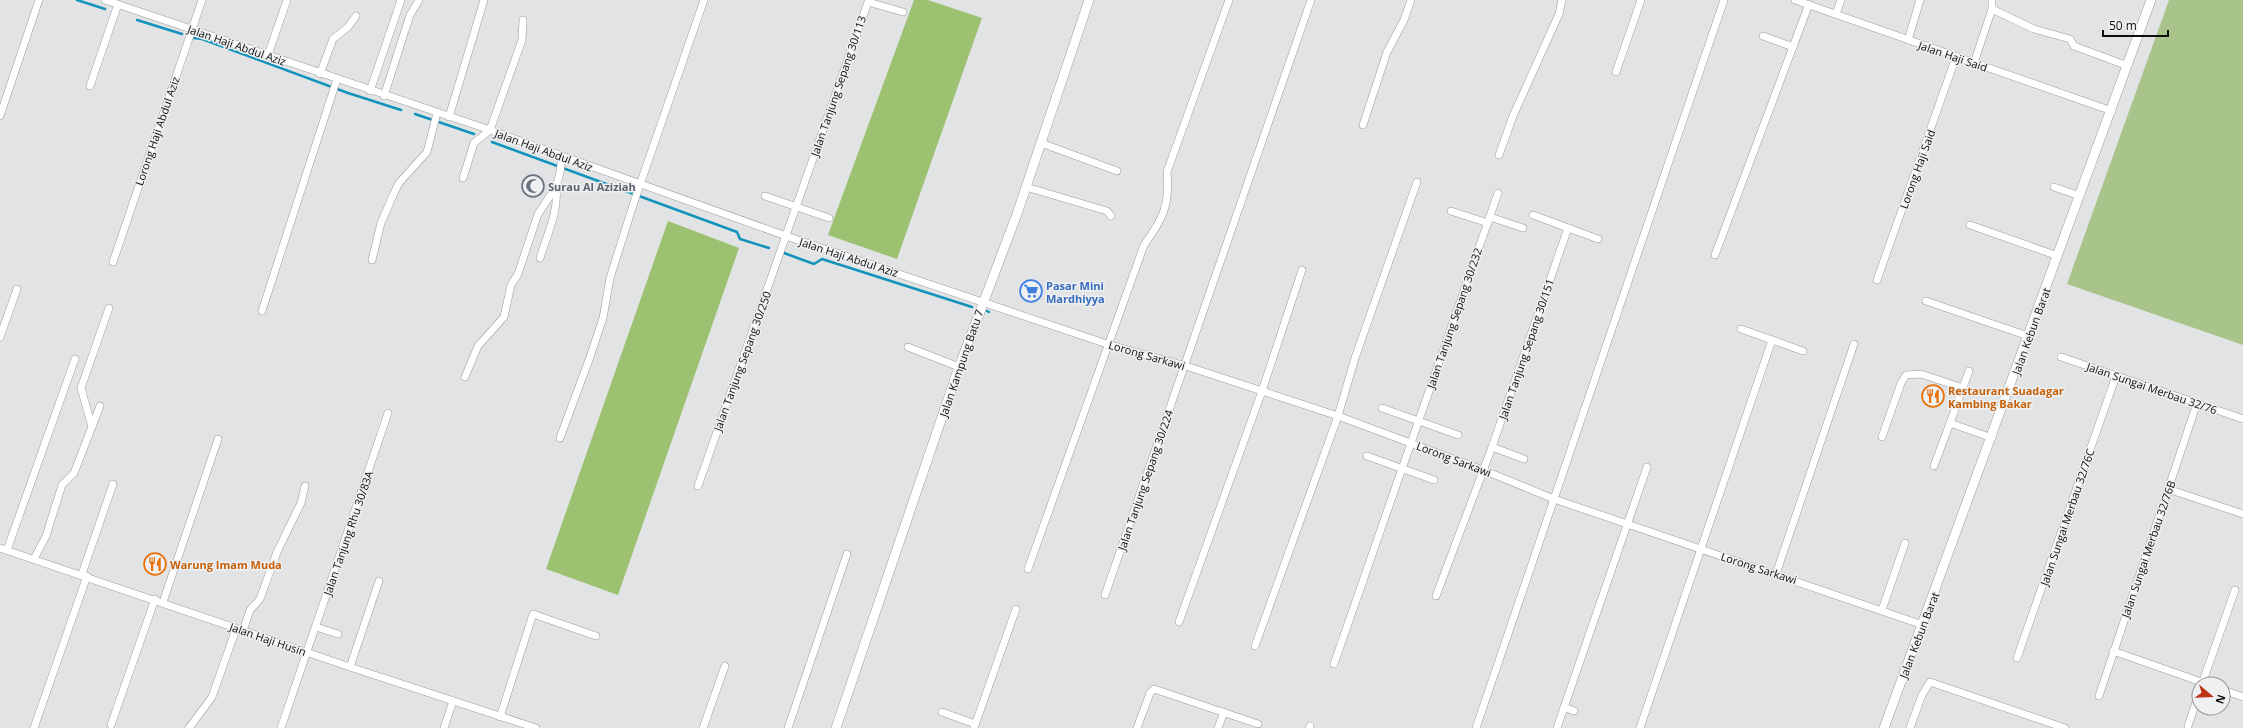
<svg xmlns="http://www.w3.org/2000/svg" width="2243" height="728" viewBox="0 0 2243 728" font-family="'Open Sans',sans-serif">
  <rect width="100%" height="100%" fill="#e2e3e5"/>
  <polygon fill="#a9c48a" points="2169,0 2243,0 2243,345 2067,284"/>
  <g fill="#9cc170">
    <polygon points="914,0 928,0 982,18 897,259 828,235"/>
    <polygon points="668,221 739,248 618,595 546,569"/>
  </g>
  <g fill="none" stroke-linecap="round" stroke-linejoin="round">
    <g stroke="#1293bb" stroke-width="2.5">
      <polyline points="77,0 105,9"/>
      <polyline points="137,20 182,34"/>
      <polyline points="194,38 202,39 348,93 401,110"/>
      <polyline points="415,114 474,134"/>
      <polyline points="492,142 737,232 740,239 769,248"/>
      <polyline points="784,253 814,264 822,259 972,307"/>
      <polyline points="987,311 989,312"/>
    </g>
    <g stroke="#9a9b9d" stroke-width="8">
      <g id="street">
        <polyline points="105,0 490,130 786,236 1107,344 1186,366 1338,416 1483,470 1554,499 1923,625"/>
        <polyline points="1795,0 2112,111"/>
        <polyline points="1992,9 2034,29 2070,39 2074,46 2128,66"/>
        <polyline points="1836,14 1841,0"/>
        <polyline points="1763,36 1793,47"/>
        <polyline points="1908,40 1920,0"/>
        <polyline points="268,55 287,0"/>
        <polyline points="1974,63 1992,9 1992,0"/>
        <polyline points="1616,72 1641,0"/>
        <polyline points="320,74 333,39 348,27 356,16"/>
        <polyline points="90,86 118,4"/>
        <polyline points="370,91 401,0"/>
        <polyline points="384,96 410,15 419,0"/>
        <polyline points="0,116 39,0"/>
        <polyline points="449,117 484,0"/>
        <polyline points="1363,125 1387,52 1404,20 1411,0"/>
        <polyline points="1041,143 1117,171"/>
        <polyline points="1499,155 1513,116 1559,14 1562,0"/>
        <polyline points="463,178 474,143 490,130 522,40 523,20"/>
        <polyline points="1026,187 1107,211 1111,216"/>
        <polyline points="2054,187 2080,196"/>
        <polyline points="765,196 829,218"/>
        <polyline points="1451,211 1488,223"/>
        <polyline points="1533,215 1598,239"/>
        <polyline points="1490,217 1523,228"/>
        <polyline points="1970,225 2058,256"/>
        <polyline points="1715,255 1809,4"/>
        <path d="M540 258C547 235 559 211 556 187"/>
        <polyline points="372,260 381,223 394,193 399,183 427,152 437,113"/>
        <polyline points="113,262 202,0"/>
        <polyline points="1877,280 1956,57"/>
        <polyline points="1926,301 2028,336"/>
        <polyline points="262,311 337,79"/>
        <polyline points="1741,329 1803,351"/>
        <polyline points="0,337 17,289"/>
        <polyline points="908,347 959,367"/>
        <polyline points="2061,357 2243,419"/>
        <polyline points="465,377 478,346 504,317 511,285 518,274 538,214 556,187 560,173 562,156"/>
        <polyline points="1382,408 1458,435"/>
        <polyline points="1950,423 1969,371"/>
        <polyline points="92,427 81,388 109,308"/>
        <polyline points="1882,437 1901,383 1906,375 1921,374 1963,388"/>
        <polyline points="560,438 590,357 603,318 610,278 635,199 704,0"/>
        <polyline points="1492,447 1524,459"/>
        <polyline points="1367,456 1434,480"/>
        <polyline points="1934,466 1950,423 1992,438"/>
        <polyline points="698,486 868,2 903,12"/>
        <polyline points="2168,489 2243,514"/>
        <polyline points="0,548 350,667 536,728"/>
        <polyline points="7,550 75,359"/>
        <polyline points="34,559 46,536 62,485 74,473 100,406"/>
        <path d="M1028 569 1144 245C1163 219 1170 205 1167 172L1229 0"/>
        <polyline points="82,574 113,484"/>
        <polyline points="1776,574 1854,344"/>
        <polyline points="1105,595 1311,0"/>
        <polyline points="1436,596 1492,447 1568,228"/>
        <polyline points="163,602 218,439"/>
        <polyline points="1882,610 1905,543"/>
        <polyline points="1179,622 1262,391 1302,270"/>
        <polyline points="316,627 338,634"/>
        <polyline points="243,631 250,610 260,599 277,552 301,503 305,486"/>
        <polyline points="1255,646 1338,416 1355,358 1417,182"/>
        <polyline points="2113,651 2207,684"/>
        <polyline points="2017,658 2116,376"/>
        <polyline points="1334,664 1498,193"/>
        <polyline points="350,667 379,581"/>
        <polyline points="2202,684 2235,590"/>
        <polyline points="2223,690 2243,697"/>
        <polyline points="2099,696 2197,403"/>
        <polyline points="1564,707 1574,711"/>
        <polyline points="942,712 975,724"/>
        <polyline points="500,717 533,614 596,636"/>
        <polyline points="111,725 155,599"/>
        <polyline points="2188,726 2199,693"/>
        <polyline points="34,728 87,576"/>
        <polyline points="189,728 212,697 236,629"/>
        <polyline points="281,728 388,413"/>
        <polyline points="444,728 453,701"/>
        <polyline points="703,728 725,666"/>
        <polyline points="788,728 847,554"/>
        <polyline points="974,728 1016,609"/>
        <polyline points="1137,728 1150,693 1154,689 1258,724"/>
        <polyline points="1218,728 1224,712"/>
        <polyline points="1309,728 1310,726"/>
        <polyline points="1476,728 1724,0"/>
        <polyline points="1557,728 1647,467"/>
        <polyline points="1640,728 1772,340"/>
        <polyline points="1910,728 1922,695 1930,682 2065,728"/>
      </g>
    </g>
    <g stroke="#9a9b9d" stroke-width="10">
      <g id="secondary">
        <polyline points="836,728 959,367 1017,214 1089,0"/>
        <polyline points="1884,728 2151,0"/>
      </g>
    </g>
    <use href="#street" stroke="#fff" stroke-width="7"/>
    <use href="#secondary" stroke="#fff" stroke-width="9"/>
  </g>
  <defs>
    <g id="mosque-ring" transform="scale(1.15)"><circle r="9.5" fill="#eff0f2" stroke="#6b7280" stroke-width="1.5"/><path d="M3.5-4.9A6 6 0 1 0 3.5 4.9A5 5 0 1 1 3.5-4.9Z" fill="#6b7280"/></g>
    <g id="supermarket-ring" transform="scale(1.15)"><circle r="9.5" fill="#eff0f2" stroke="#3f7fe0" stroke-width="1.5"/><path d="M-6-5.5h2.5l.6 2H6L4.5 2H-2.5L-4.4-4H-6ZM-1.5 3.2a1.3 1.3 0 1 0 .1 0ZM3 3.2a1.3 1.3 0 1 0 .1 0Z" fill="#3f7fe0"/></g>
    <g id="restaurant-ring" transform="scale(1.15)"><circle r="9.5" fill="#eff0f2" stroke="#e8710a" stroke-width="1.5"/><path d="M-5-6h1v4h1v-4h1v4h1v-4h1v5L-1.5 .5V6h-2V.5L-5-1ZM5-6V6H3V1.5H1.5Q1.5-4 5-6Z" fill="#e8710a"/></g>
  </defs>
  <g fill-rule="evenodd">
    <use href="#mosque-ring" x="533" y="186"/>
    <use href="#supermarket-ring" x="1031" y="291"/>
    <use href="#restaurant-ring" x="1933" y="396"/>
    <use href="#restaurant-ring" x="155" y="564"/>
  </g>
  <g text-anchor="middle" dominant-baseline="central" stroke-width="3" stroke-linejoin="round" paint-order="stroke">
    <g font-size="11" fill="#0f0f10" stroke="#eff0f2">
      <text transform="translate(237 45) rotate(19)">Jalan Haji Abdul Aziz</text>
      <text transform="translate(1953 56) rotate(19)">Jalan Haji Said</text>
      <text transform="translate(838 86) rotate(-71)">Jalan Tanjung Sepang 30/113</text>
      <text transform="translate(157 131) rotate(-71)">Lorong Haji Abdul Aziz</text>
      <text transform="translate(544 150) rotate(20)">Jalan Haji Abdul Aziz</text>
      <text transform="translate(1917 169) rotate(-70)">Lorong Haji Said</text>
      <text transform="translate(849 257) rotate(18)">Jalan Haji Abdul Aziz</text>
      <text transform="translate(1454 318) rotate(-71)">Jalan Tanjung Sepang 30/232</text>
      <text transform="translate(2031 331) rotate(-70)">Jalan Kebun Barat</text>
      <text transform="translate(1526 349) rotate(-71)">Jalan Tanjung Sepang 30/151</text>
      <text transform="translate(1147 355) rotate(16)">Lorong Sarkawi</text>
      <text transform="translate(742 361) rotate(-70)">Jalan Tanjung Sepang 30/250</text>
      <text transform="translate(961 363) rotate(-71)">Jalan Kampung Batu 7</text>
      <text transform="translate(2152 388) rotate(19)">Jalan Sungai Merbau 32/76</text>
      <text transform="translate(1454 459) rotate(21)">Lorong Sarkawi</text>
      <text transform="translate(1145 480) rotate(-71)">Jalan Tanjung Sepang 30/224</text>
      <text transform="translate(2067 517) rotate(-71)">Jalan Sungai Merbau 32/76C</text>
      <text transform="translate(348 533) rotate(-71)">Jalan Tanjung Rhu 30/83A</text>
      <text transform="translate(2148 549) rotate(-71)">Jalan Sungai Merbau 32/76B</text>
      <text transform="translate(1759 568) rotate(18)">Lorong Sarkawi</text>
      <text transform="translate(1919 635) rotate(-69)">Jalan Kebun Barat</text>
      <text transform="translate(268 639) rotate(19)">Jalan Haji Husin</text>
    </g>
    <g font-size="11" font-weight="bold" fill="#5b616d" stroke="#eff0f2" text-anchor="start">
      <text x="548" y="186">Surau Al Aziziah</text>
    </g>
    <g font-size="11" font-weight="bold" fill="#366cbe" stroke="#eff0f2" text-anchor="start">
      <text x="1046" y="285">Pasar Mini<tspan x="1046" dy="13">Mardhiyya</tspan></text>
    </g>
    <g font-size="11" font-weight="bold" fill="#c56008" stroke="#eff0f2" text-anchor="start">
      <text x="1948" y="390">Restaurant Suadagar<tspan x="1948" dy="13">Kambing Bakar</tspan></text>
      <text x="170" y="564">Warung Imam Muda</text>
    </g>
  </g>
  <g transform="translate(2211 696) rotate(109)"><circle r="19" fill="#eff0f2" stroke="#959698"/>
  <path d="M0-3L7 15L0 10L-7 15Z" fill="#be3314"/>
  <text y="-6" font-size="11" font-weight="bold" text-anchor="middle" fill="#0f0f10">N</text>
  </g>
  <path d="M2103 30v6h65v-6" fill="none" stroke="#0f0f10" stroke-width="2"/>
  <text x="2109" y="30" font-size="12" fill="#0f0f10" stroke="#eff0f2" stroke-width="3" paint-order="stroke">50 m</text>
</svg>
